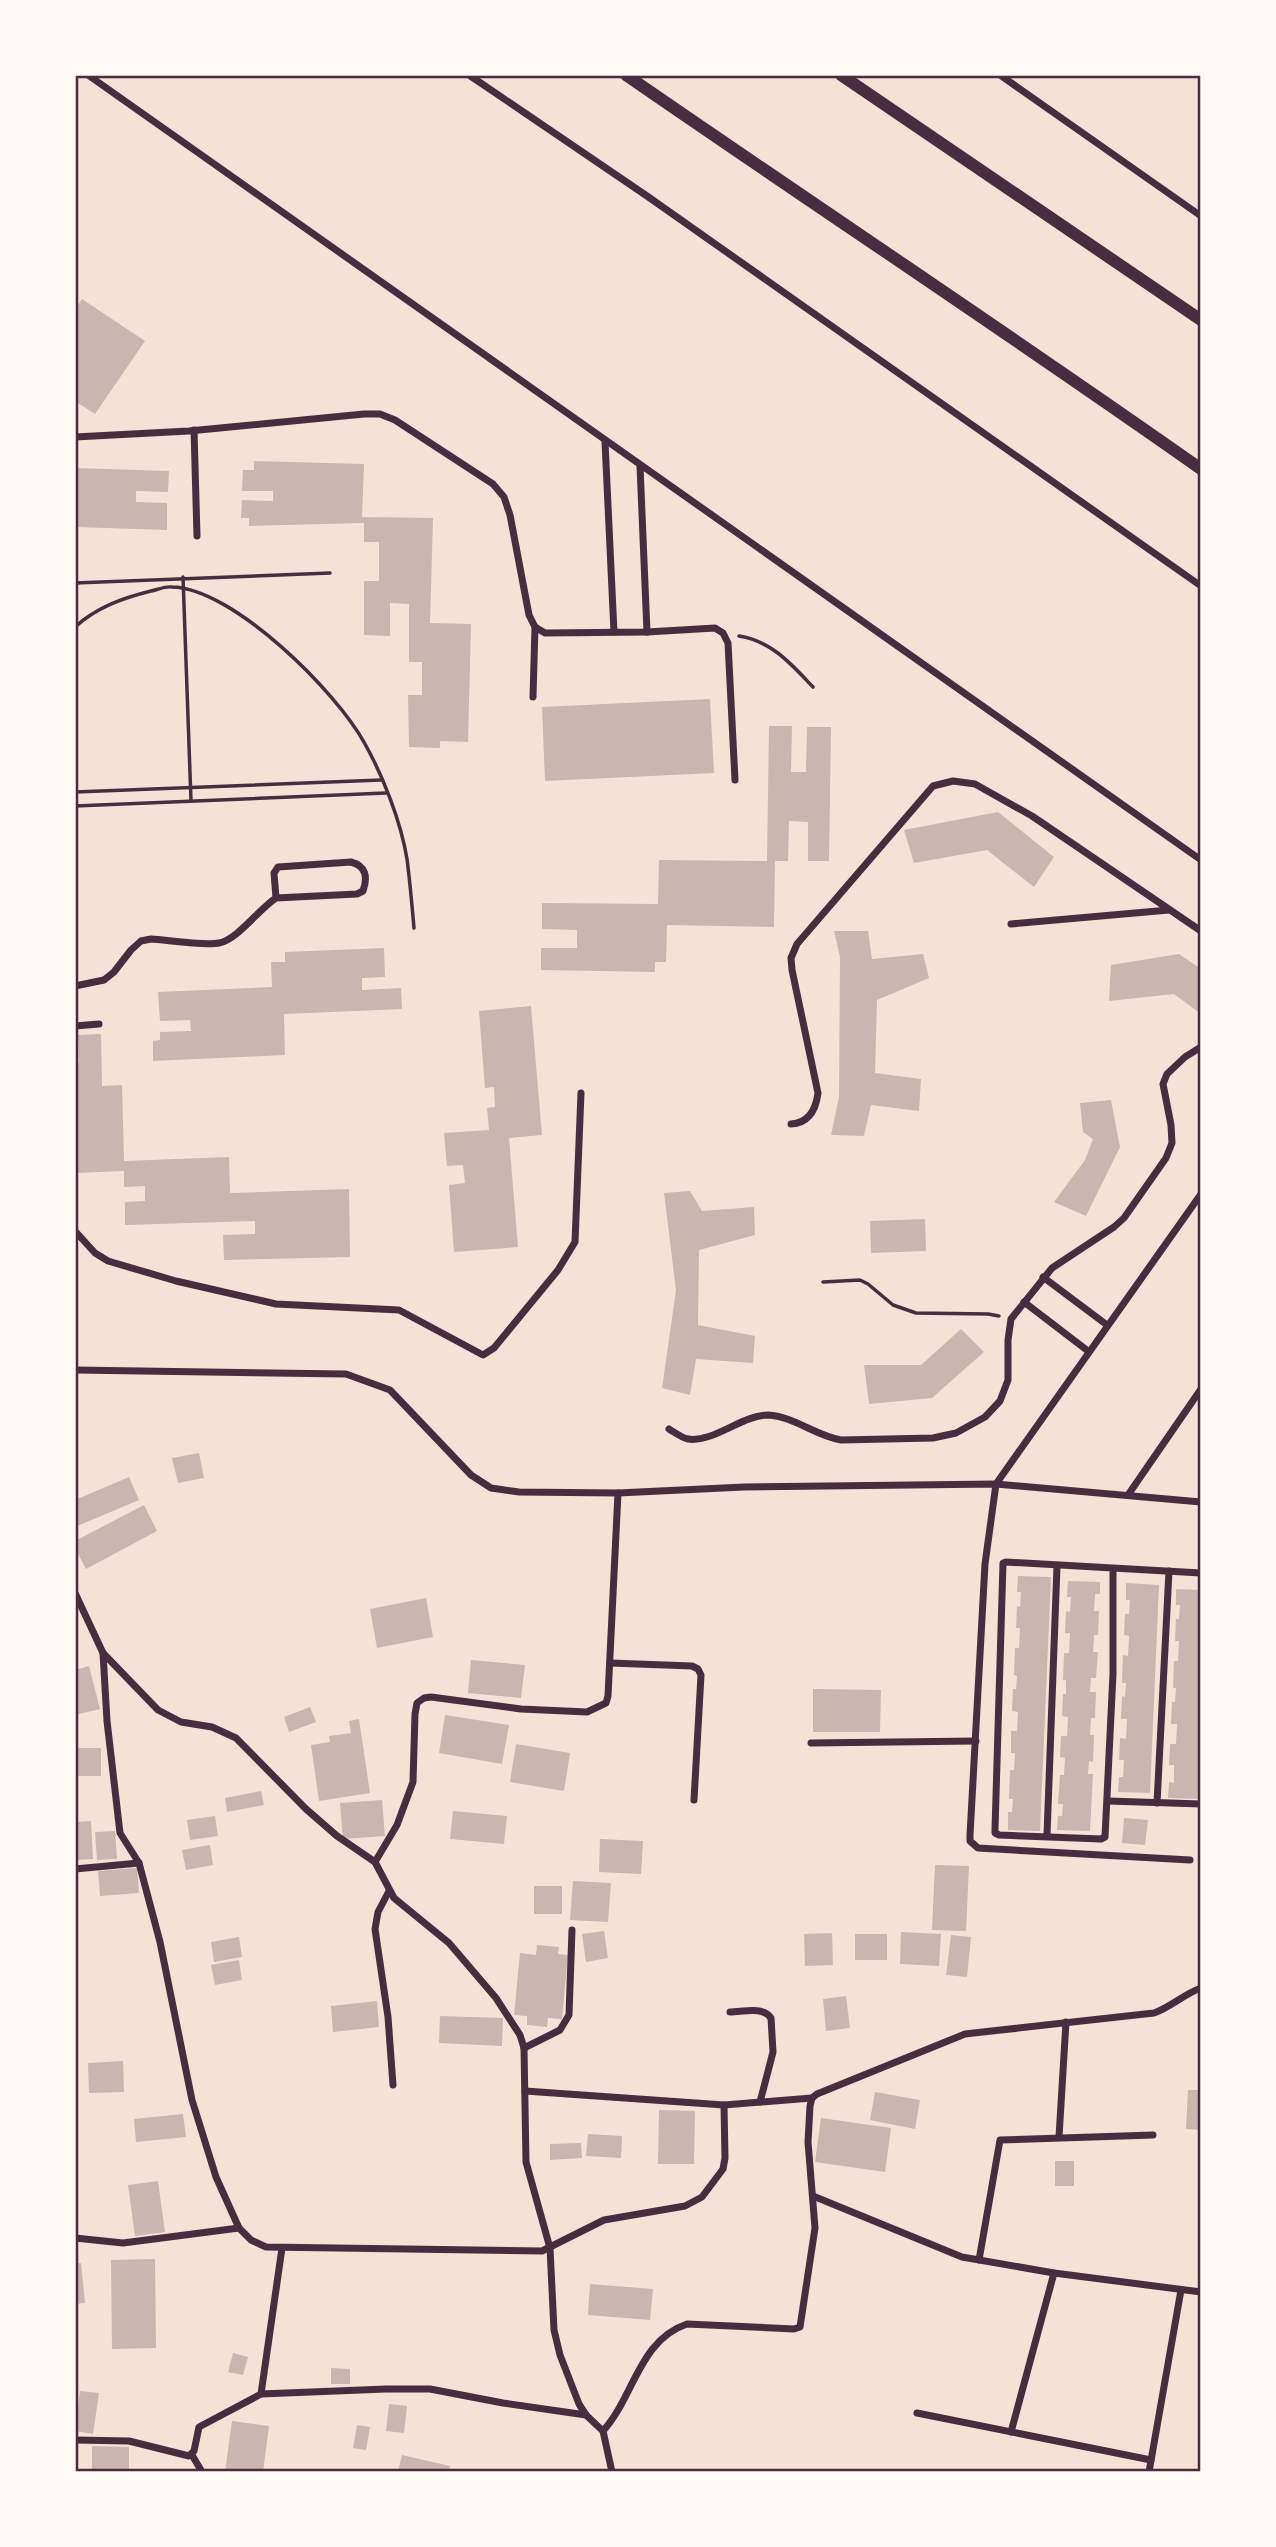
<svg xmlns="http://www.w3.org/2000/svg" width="1276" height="2547" viewBox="0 0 1276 2547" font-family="'Roboto Condensed',sans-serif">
  <rect width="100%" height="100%" fill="#f7e1d7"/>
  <g fill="#ccb4b1">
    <polygon points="82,299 145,341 95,414 75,401 75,310"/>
    <polygon points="254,461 364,464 362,517 433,518 430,623 471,624 468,742 440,741 440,748 409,747 408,695 422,695 422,662 409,662 409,604 390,603 390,636 364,635 364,581 379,581 379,542 364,542 364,523 249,526 249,518 241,518 242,500 273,501 273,491 242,491 243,470 254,470"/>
    <polygon points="75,468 169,471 168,492 136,491 136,502 167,503 167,530 75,527"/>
    <polygon points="710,699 714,773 545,781 542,707"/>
    <polygon points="769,726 792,726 791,772 806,772 807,727 831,727 829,861 808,861 808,822 789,821 788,861 775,861 774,927 667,925 666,962 655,962 655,972 541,970 541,948 577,948 577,930 542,929 542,903 658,904 659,860 767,861"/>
    <polygon points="998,812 1054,857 1034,887 987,850 914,863 904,830"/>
    <polygon points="834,931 868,931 872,959 923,954 929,978 877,1000 875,1073 921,1079 919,1111 871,1105 864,1136 831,1135 839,1097 840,957"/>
    <polygon points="384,948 385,977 362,978 362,990 401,988 402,1009 284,1014 285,1055 153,1061 153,1041 160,1040 160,1032 191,1031 190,1020 160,1021 158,992 272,987 271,962 285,962 285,952"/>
    <polygon points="1179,954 1201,969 1201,1014 1174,994 1109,1001 1111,965"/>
    <polygon points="531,1006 542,1135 509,1138 518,1247 454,1252 449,1185 465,1183 463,1165 447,1166 444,1133 489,1130 487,1108 495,1107 494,1087 485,1088 479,1011"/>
    <polygon points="101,1034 102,1086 122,1085 124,1161 229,1157 230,1193 349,1189 350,1257 224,1260 223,1235 255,1234 255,1221 125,1225 125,1202 145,1201 145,1186 124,1187 124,1171 75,1173 75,1063 79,1063 78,1035"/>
    <polygon points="1111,1100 1120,1147 1086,1216 1054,1202 1085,1160 1093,1139 1083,1132 1080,1103"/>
    <polygon points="690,1191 702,1211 754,1207 755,1235 699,1250 698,1325 755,1336 753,1363 696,1359 690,1395 662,1388 676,1290 664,1193"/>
    <polygon points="925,1219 926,1251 871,1253 870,1221"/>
    <polygon points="961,1329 984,1352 932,1398 869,1404 864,1365 921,1365"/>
    <polygon points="199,1453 204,1478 178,1483 172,1458"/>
    <polygon points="129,1477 139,1500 75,1527 75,1500"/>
    <polygon points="144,1505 157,1531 86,1569 75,1548 75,1541"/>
    <polygon points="1018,1576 1051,1577 1040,1831 1008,1830 1008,1812 1012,1812 1013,1799 1009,1799 1010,1770 1014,1770 1015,1753 1011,1753 1011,1731 1017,1731 1018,1712 1012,1711 1013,1689 1016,1689 1017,1676 1014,1675 1015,1648 1019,1648 1020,1628 1016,1628 1017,1606 1020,1607 1021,1592 1017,1592"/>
    <polygon points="1068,1581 1100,1582 1100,1594 1095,1594 1094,1611 1099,1611 1098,1635 1094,1635 1093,1652 1098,1652 1096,1678 1091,1678 1090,1692 1096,1692 1095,1718 1091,1718 1090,1735 1094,1735 1093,1762 1089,1761 1088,1774 1093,1774 1090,1831 1057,1830 1058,1816 1062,1816 1063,1804 1058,1804 1060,1775 1064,1775 1065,1758 1060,1757 1061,1736 1067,1736 1068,1717 1062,1716 1063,1694 1066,1694 1066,1680 1063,1680 1064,1653 1069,1653 1070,1633 1065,1633 1066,1611 1070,1612 1071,1597 1067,1597"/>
    <polygon points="1126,1583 1159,1585 1150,1793 1118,1792 1119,1777 1123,1777 1124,1760 1119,1760 1120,1738 1126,1739 1127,1719 1121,1719 1122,1696 1125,1697 1126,1683 1122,1683 1123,1655 1128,1656 1129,1636 1124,1635 1125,1614 1129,1614 1130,1600 1126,1600"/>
    <polygon points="1176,1589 1201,1590 1201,1726 1199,1725 1198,1738 1201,1738 1201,1772 1199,1772 1198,1784 1201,1784 1201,1799 1168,1798 1169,1782 1174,1783 1174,1765 1169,1765 1170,1744 1176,1744 1177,1724 1171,1724 1172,1702 1175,1702 1176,1688 1173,1688 1174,1661 1178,1661 1179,1641 1175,1641 1176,1619 1179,1619 1180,1605 1176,1605"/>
    <polygon points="426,1598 433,1637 377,1648 370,1609"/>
    <polygon points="471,1660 525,1665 521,1698 468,1693"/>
    <polygon points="89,1666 100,1709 75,1715 75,1670"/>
    <polygon points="813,1689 881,1690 880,1732 813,1732"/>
    <polygon points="310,1707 316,1722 289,1732 284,1717"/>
    <polygon points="445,1715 509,1725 502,1764 439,1753"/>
    <polygon points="359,1719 370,1793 319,1801 311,1745 330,1742 329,1736 351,1733 349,1721"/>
    <polygon points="516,1744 570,1753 564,1791 510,1782"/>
    <rect x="75" y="1748" width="26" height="28"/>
    <polygon points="261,1791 264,1805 227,1812 225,1798"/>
    <polygon points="382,1800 385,1836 343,1839 340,1803"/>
    <polygon points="453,1811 507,1816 504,1844 450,1839"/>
    <polygon points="215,1816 218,1836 190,1840 187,1820"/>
    <polygon points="1124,1818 1148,1820 1145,1845 1122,1843"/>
    <polygon points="91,1821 93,1859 75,1860 75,1822"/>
    <polygon points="115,1831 117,1859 97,1860 95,1832"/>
    <polygon points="600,1839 643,1841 641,1874 599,1872"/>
    <polygon points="210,1845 213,1865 186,1870 182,1850"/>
    <polygon points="935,1865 969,1866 966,1931 932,1930"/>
    <polygon points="137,1868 139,1893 100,1896 98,1871"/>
    <polygon points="573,1881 611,1883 608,1922 570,1920"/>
    <rect x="534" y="1886" width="28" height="28"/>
    <polygon points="604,1931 608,1958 586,1962 582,1934"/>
    <polygon points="901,1932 941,1934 939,1966 900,1964"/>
    <polygon points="832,1933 833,1965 805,1966 804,1934"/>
    <rect x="855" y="1934" width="32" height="26"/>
    <polygon points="951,1935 971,1937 967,1977 946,1975"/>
    <polygon points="239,1937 242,1957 214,1962 211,1942"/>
    <polygon points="537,1945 559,1947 558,1954 568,1955 562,2019 548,2018 547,2027 527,2025 527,2016 514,2015 520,1953 536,1955"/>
    <polygon points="239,1960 242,1980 215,1985 211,1965"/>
    <polygon points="846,1996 850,2028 826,2031 823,1999"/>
    <polygon points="377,2001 379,2027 333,2032 331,2006"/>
    <polygon points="440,2016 503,2018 502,2046 439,2043"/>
    <polygon points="123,2061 124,2092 89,2093 88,2063"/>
    <polygon points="1188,2090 1201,2090 1201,2130 1186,2129"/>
    <polygon points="875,2092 920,2100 915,2129 870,2120"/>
    <polygon points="659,2110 695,2111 694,2164 658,2164"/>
    <polygon points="183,2114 186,2137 136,2142 134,2119"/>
    <polygon points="821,2118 891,2128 885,2172 815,2162"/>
    <polygon points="588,2134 622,2136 621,2158 586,2156"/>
    <polygon points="581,2143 582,2158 550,2160 550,2144"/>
    <rect x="1055" y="2161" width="19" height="25"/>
    <polygon points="158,2181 165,2232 135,2236 128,2185"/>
    <polygon points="155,2259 156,2348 112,2349 111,2260"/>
    <polygon points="81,2263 85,2303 75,2304 75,2264"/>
    <polygon points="590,2284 653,2289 650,2320 588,2315"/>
    <polygon points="233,2353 248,2357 243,2375 228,2372"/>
    <polygon points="331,2368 350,2369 350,2384 331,2384"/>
    <polygon points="80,2391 99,2393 93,2434 75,2431"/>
    <polygon points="389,2404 407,2406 404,2433 386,2431"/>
    <polygon points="232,2421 269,2426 263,2472 225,2472"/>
    <polygon points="357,2425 370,2427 366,2450 353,2448"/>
    <polygon points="92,2446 129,2447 129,2472 92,2472"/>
    <polygon points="402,2455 450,2466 448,2472 398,2472"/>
  </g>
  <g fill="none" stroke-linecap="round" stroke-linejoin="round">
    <g stroke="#4a2c40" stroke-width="3.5">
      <polyline points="183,577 191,801"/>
      <polyline points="75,583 330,573"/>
      <path d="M75 627C97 607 123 598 151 591 157 590 165 586 172 587 233 588 337 692 365 744 383 776 401 822 407 859 410 882 412 905 414 928"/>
      <path d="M739 636C772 641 792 665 813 687"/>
      <polyline points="75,792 381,780"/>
      <polyline points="75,806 386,793"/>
      <polyline points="823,1282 860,1280 868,1284 893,1305 916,1313 988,1314 999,1316"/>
    </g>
    <g stroke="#4a2c40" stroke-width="7">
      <polyline points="88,75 1201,860"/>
      <polyline points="469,75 647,196 1201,586"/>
      <polyline points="1000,75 1201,216"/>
      <polyline points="194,430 197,536"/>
      <polyline points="75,437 189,431 364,414 380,414 395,420 493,484 504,497 510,515 529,615 535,627 545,633 647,632 715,628 723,633 728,643 735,780"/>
      <polyline points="605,442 614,632"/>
      <polyline points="640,466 647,632"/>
      <polyline points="533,697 535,627"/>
      <polyline points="1011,924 1169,910"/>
      <path d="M75 986 104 980 114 972 131 950 141 941 151 939C167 940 205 946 219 943 237 940 259 909 276 898L357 894 363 891C368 877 366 866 351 862L278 867 274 873 276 898"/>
      <polyline points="75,1026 99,1024"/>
      <path d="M791 1124C809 1123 816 1109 818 1093L792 970 791 958 797 944 933 786 953 781 975 784 1032 816 1201 931"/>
      <polyline points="75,1231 95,1253 108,1261 176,1281 276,1304 399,1310 483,1355 494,1348 558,1270 575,1242 581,1093"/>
      <polyline points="1043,1277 1107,1325"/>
      <polyline points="1024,1302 1088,1351"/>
      <polyline points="75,1370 346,1374 390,1390 471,1475 491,1488 519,1492 618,1493 744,1487 996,1484 1201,1502"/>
      <path d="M669 1429C674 1432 682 1438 688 1439 713 1443 742 1415 768 1415 793 1416 816 1436 841 1440L933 1438 956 1433 985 1417 1000 1401 1008 1380V1340L1011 1319 1052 1268 1114 1227 1124 1218 1166 1158 1172 1143 1171 1125 1163 1084 1167 1074 1185 1057 1201 1047"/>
      <polyline points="1128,1495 1201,1389"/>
      <polyline points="1113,1569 1113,1674 1105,1837 1101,1839 999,1835 995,1833 995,1829 1003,1563 1006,1562 1201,1573"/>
      <polyline points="75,1593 103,1653 158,1710 181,1722 212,1727 236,1738 306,1809 337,1836 375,1862 394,1898 449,1943 496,1998 520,2035 524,2048 526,2162 550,2248 554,2330 560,2355 579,2404 586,2415 603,2431 612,2472"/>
      <polyline points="103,1653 107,1721 120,1833 139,1863 160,1942 192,2100 216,2177 239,2228 251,2240 266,2247 542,2251 604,2220 685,2206 702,2197 723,2169 725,2158 724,2105"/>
      <polyline points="610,1663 692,1666 698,1669 701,1675 694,1800"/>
      <polyline points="811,1743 976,1741"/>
      <polyline points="1108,1801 1201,1804"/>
      <polyline points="1157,1803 1169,1571"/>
      <polyline points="1047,1835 1057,1566"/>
      <polyline points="1190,1860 978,1848 970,1841 970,1835 985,1564 996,1484 1201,1194"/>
      <polyline points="375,1862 397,1825 413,1782 415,1714 417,1703 424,1698 431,1697 521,1709 587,1712 606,1703 608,1696 618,1493"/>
      <polyline points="75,1869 139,1863"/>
      <polyline points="389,1891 378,1912 375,1929 388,2017 393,2085"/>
      <path d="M730 2012C743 2012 763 2006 771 2018L773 2052 760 2102"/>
      <polyline points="524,2048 560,2030 569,2015 572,1930"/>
      <polyline points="525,2091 724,2105 812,2098"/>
      <polyline points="1059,2137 1066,2022"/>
      <polyline points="813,2196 962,2257 1054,2273 1201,2292"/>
      <polyline points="75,2238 123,2243 239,2228"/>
      <polyline points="979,2260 1000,2140 1153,2135"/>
      <polyline points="261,2394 282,2248"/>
      <polyline points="917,2413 1151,2460"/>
      <path d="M603 2431C634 2397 639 2340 687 2324L794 2329 800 2327 815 2228 808 2142 810 2106 812 2098 817 2094 965 2034 1154 2013C1171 2007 1184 1994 1201 1988"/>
      <polyline points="1011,2432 1054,2273"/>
      <polyline points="75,2440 129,2441 189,2456 194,2451 199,2427 261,2394 386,2389 430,2389 503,2403 586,2415"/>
      <polyline points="192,2455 202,2472"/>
      <polyline points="1149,2472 1181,2290"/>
    </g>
    <g stroke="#4a2c40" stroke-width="12">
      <path d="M626 75C817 207 1011 335 1201 469"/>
      <polyline points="841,75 1201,320"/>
    </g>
  </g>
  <rect width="1276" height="2547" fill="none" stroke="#fffaf5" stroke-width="154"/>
  <rect x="77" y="77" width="1122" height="2393" fill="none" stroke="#4a2c40" stroke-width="2.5"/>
</svg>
